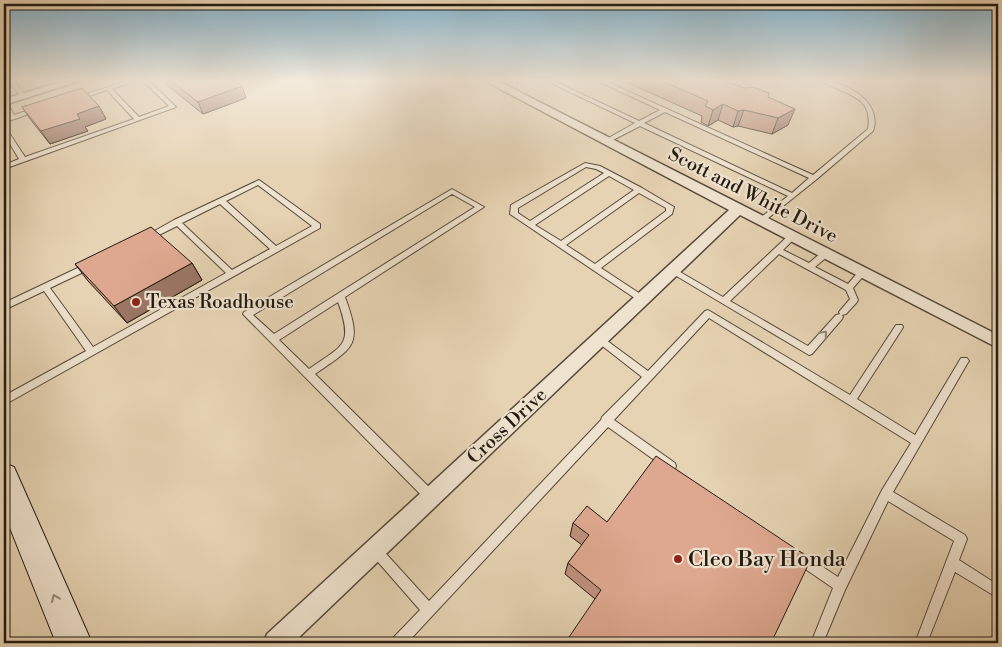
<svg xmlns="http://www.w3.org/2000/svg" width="1002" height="647" viewBox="0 0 1002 647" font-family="'Libre Bodoni',serif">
  <rect width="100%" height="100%" fill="#e6d3b3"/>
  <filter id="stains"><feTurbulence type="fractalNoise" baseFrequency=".004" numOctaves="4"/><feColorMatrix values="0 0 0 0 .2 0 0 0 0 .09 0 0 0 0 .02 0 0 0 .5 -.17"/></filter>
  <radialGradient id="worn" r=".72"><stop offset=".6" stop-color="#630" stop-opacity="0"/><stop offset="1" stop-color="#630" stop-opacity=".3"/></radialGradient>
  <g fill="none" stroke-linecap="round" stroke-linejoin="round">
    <g stroke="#54483a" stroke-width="2">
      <g id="service">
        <polygon points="10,81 18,81 15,83 26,96 25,97 21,97 9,82"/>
        <polygon points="127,81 135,81 112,89 139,117 169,106 143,81 149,81 176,107 4,169 4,165 19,159 4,134 4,127 6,128 25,157 134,119 107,90 77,100 74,98"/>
        <path d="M547 81H554L639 121 660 110 598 81H605L813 175 868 129C874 94 843 95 822 81 847 81 883 103 873 131L817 179 762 223H759V219L788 196 640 126 609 142H605V140L635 123ZM665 112 809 178 792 193 644 123Z"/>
        <polygon points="714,81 722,81 733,85 739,81 746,81 733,89"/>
        <polygon points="4,100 6,101 14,115 36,108 39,110 15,119 4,122 4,118 9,116 4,107"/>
        <path d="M585 163 600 166 642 188 674 207 672 214 601 268 645 297 646 299 645 301H639L510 214 511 205ZM586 167 596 169 604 173 530 221 518 213V208ZM609 176 634 190 561 241 535 225ZM639 193 666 208V211L595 264 566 245Z"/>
        <path d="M259 180 320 224V228L4 405V396L86 351 44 291 4 310V303L86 264H92L93 266 92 268 50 288 93 347 226 273 177 226 151 239H148L144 237 174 220ZM258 185 312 226 276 246 226 201ZM220 204 270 249 232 270 182 223Z"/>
        <path d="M452 189 484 207 345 297C363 346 354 347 315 374L435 493 437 497 435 501 431 502 427 501 243 314 244 312ZM452 194 475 207 274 334 253 315ZM338 302C354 346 343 345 309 369L279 340Z"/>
        <path d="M789 235H792L796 237 783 250 809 263 822 252H828L829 254 828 256 815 267 848 284 859 271H865L866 273 853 288 858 300 857 302 846 314 842 315 843 317 842 319 812 354 809 355 668 271 672 268 675 269 723 297ZM779 254 846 290 850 299 839 312 840 314 836 315 808 346 730 301Z"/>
        <polygon points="708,310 850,395 896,325 902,325 903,327 902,329 857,399 915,435 961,358 967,358 969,361 967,364 893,492 965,535 967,539 959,560 998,585 998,598 955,572 927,643 915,643 954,541 888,501 845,590 823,643 811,643 833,588 795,562 793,558 795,554 799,552 803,554 838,577 882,490 911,443 709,318 614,420 675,463 676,466 675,469 671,471 667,469 608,427 407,643 392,643 393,638 420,610 371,554 369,550 371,546 375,544 379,546 429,601 601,420 602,417 642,377 596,341 595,339 596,337 602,337 648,371 705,311"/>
      </g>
    </g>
    <g stroke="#54483a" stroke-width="3">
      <g id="minor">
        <polygon points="64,81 79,81 4,105 4,99"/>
        <polygon points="485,81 498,81 998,335 998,348 740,215 293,643 264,643 267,634 729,210"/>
      </g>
    </g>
    <g stroke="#231a11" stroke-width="2">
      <polygon id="secondary" points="4,463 14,467 92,643 56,643 4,513"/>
    </g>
    <use href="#service" fill="#efe2ce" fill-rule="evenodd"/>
    <use href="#minor" fill="#efe2ce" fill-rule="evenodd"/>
    <use href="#secondary" fill="#efe2ce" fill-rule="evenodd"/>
  </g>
  <g fill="#bf907c" stroke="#231a11">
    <polygon points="165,81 234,81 246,98 203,114 167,85"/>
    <polygon points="624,81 725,81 768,97 788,125 772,134 738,126 733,127 718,120 708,126 701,122 702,116"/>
    <polygon points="99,106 106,119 85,127 88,131 50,144 30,119 22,107"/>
    <polygon points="192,263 202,280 127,323 88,281 75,264"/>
    <polygon points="607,522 811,559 595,599 565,574 568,563 582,545 570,536 573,523"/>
  </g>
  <g fill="#9b7665" stroke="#231a11">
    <polygon points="242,86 246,98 203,114 198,102"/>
    <polygon points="723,104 718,120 708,126 713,110"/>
    <polygon points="99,106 106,119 85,127 88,131 50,144 41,131 77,114"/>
    <polygon points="795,109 788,125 772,134 778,118"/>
    <polygon points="744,110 738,126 733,127 738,111"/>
    <polygon points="192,263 202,280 127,323 114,306"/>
  </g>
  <g fill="#dea890" stroke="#231a11">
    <polygon points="171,81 234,81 242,86 198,102"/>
    <polygon points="662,81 725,81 744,88 753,87 769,93 768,97 795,109 778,118 744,110 738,111 723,104 713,110 705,106 708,101"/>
    <polygon points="82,88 99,106 77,114 80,119 41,131 22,107"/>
    <polygon points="151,227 192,263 114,306 75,264"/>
    <polygon points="656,456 811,559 771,643 565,643 601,590 568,563 589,535 573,523 587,506 607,522"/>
  </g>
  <defs><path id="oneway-chevron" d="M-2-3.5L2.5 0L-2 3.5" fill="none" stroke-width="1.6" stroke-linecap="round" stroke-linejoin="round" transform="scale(1.25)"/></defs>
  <g stroke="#938879">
    <use href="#oneway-chevron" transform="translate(824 334) rotate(-49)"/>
    <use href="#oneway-chevron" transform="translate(55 598) rotate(-113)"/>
  </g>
  <linearGradient id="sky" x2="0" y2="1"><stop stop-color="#87b6d0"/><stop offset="0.47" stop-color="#f4ebdd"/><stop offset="1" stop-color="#f4ebdd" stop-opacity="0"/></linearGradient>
  <rect width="1002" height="171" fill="url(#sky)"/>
  <g fill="#8f2418" stroke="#efe2ce" stroke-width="2">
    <circle cx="136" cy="302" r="5"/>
    <circle cx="678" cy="559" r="5"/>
  </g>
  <g text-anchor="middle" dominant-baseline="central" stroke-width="4.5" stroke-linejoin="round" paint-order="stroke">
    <g font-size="19" fill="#231a11" stroke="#efe2ce">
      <text transform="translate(753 195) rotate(27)">Scott and White Drive</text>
      <text transform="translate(507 426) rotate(-43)">Cross Drive</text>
    </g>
    <g font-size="19" fill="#231a11" stroke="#efe2ce" text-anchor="start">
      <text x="146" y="302">Texas Roadhouse</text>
    </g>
    <g font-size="22" fill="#231a11" stroke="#efe2ce" text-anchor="start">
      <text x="688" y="559">Cleo Bay Honda</text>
    </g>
  </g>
  <rect width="1002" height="647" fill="none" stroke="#e6d3b3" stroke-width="20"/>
  <rect x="5" y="5" width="992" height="637" fill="none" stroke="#231a11" stroke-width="2.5"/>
  <rect x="10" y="10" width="982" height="627" fill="none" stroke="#231a11"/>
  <rect width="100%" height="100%" filter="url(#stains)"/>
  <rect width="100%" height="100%" fill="url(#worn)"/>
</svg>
